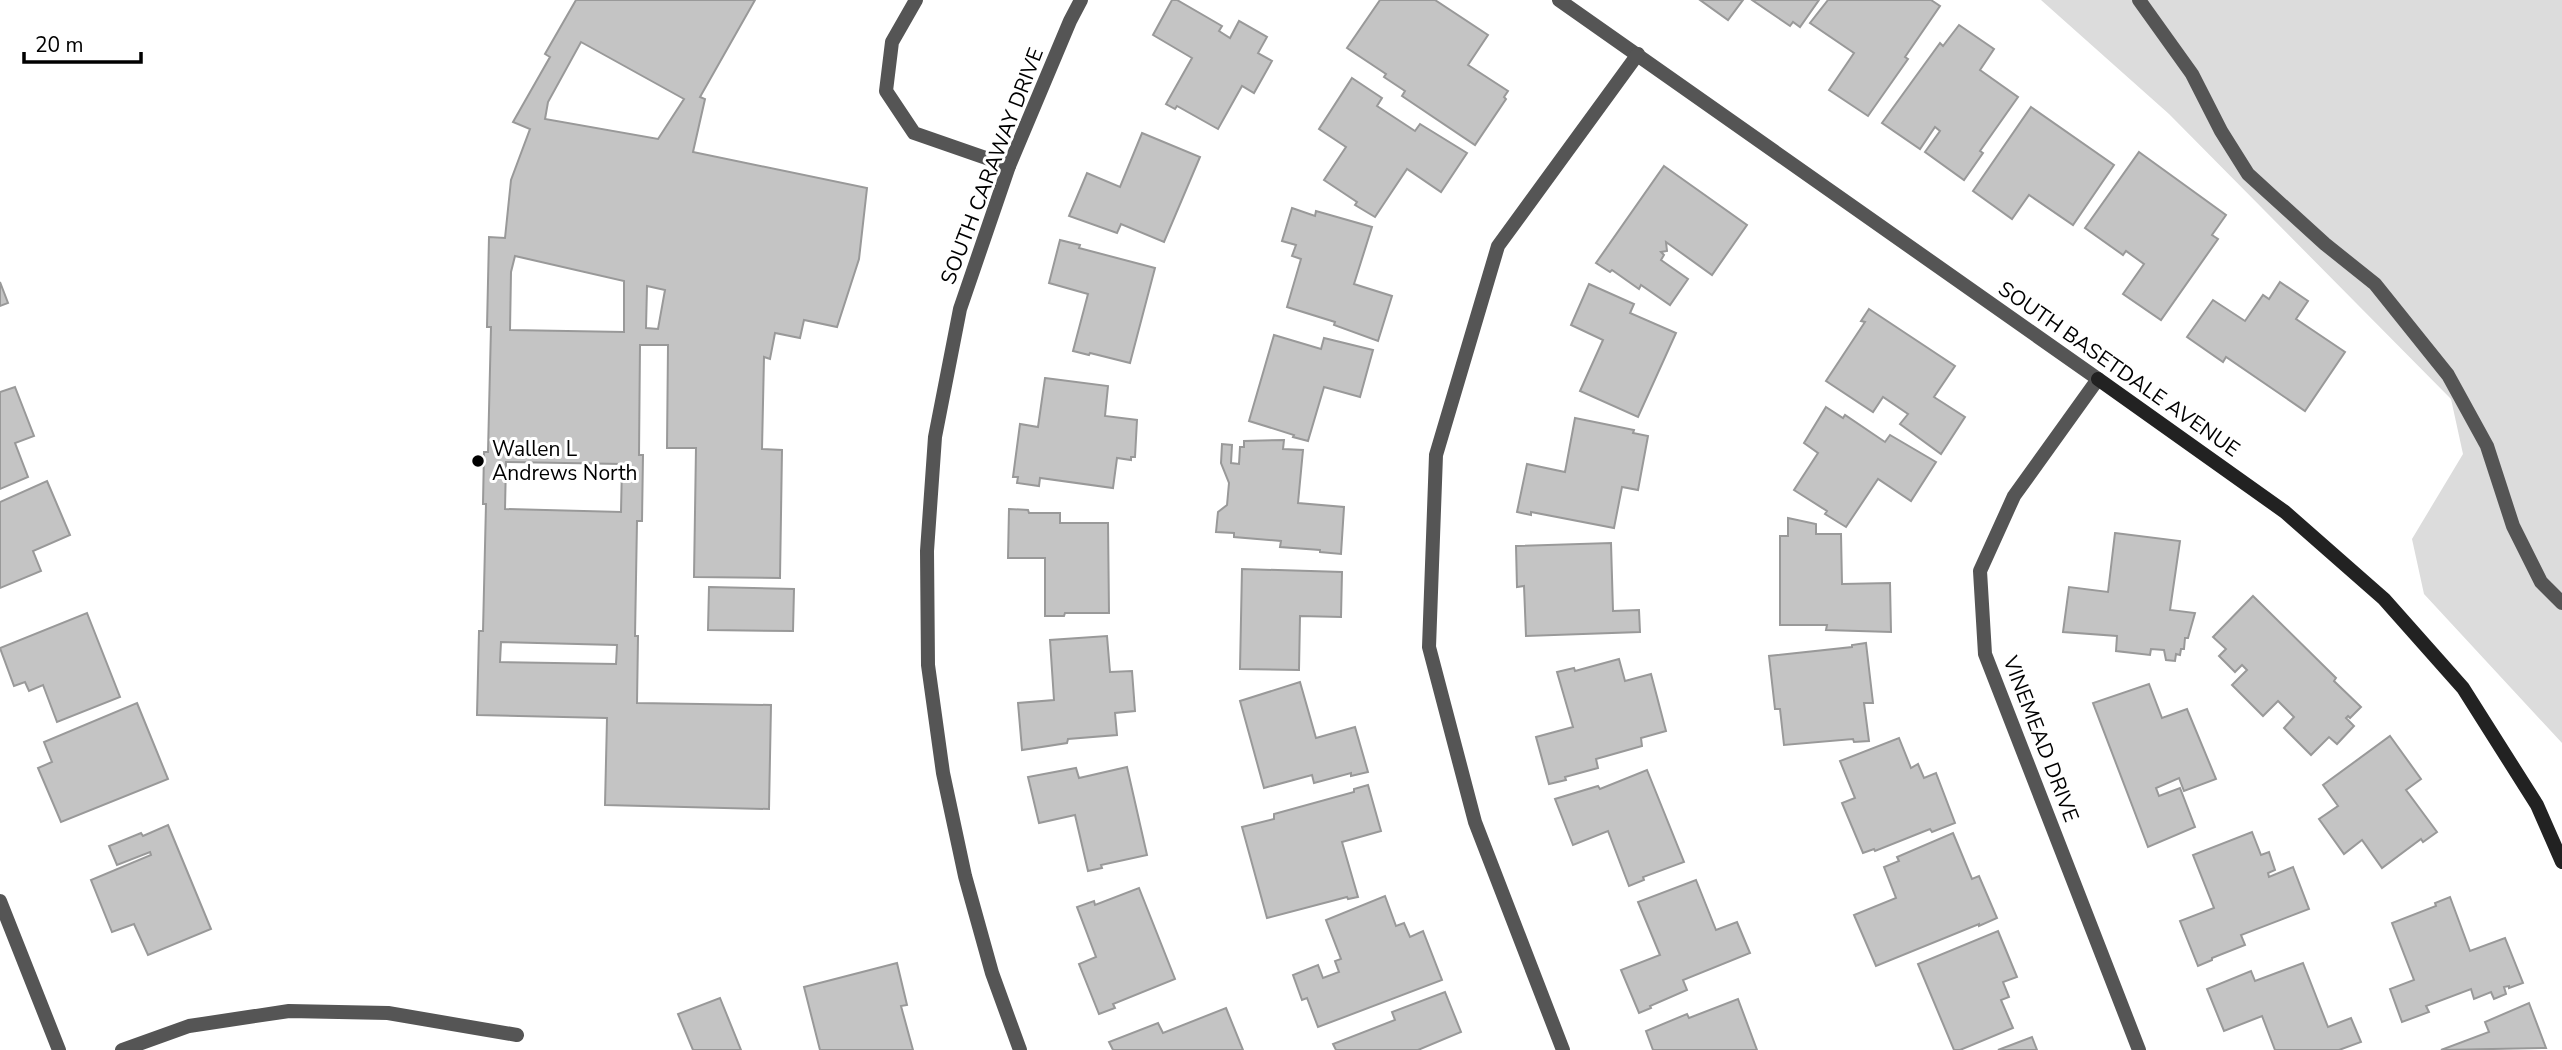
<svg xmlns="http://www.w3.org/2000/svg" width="2562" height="1050" viewBox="0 0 2562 1050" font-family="'Nunito Sans',sans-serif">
  <rect width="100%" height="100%" fill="#fff"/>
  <polygon fill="#dcdcdc" points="2041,0 2562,0 2562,743 2424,594 2412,539 2463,454 2451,399 2169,114"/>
  <g fill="#c4c4c4" stroke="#999" stroke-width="2" fill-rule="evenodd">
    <path d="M576 0H755L700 97 705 99 693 152 867 188 859 259 837 327 804 320 800 338 775 333 770 359 764 357 762 449 782 450 780 578 694 577 696 448H667L668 345H640L639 455H643L642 521H637L635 636H638L637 703 771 705 769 809 605 805 607 718 477 715 479 631H483L486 504H483L484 452H488L491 327H487L489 237 505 238 511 180 530 129 513 122 550 57 545 54ZM581 42 684 99 658 139 545 119 548 102ZM515 256 624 281V332L510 330 511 272ZM647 286 665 290 658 329 646 328ZM506 462 622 464 621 512 505 509ZM501 642 617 645 616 664 500 662Z"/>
    <polygon points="1172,0 1177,0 1222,26 1219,31 1230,38 1239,21 1267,37 1258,53 1272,61 1254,93 1242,86 1218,129 1177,106 1175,109 1166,104 1192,58 1153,35"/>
    <polygon points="1380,0 1435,0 1488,35 1468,65 1508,91 1504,97 1506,99 1475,145 1402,96 1405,91 1384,77 1386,74 1347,48"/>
    <polygon points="1700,0 1743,0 1728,20"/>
    <polygon points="1752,0 1819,0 1800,27 1793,22 1790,26"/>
    <polygon points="1828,0 1931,0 1940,6 1905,57 1908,59 1868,116 1829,90 1854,53 1810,23"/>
    <polygon points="1959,25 1994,49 1980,70 2018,97 1980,151 1983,153 1964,180 1925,152 1940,131 1935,127 1920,149 1882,123 1940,43 1943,46"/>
    <polygon points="1352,78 1382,98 1377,106 1415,131 1420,124 1467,153 1441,192 1407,169 1375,217 1355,205 1357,202 1324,180 1346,147 1319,129"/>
    <polygon points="2031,107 2114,165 2073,225 2029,195 2012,219 1973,191"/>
    <polygon points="1142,133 1200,157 1164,242 1121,224 1117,233 1069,216 1087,173 1120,187"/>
    <polygon points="2139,152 2226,215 2212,235 2218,239 2161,320 2123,294 2144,264 2126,251 2123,255 2085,228"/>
    <polygon points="1664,166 1747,225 1712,275 1666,242 1667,251 1661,252 1664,255 1661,260 1688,279 1670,305 1641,285 1639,289 1612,270 1610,272 1596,263"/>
    <polygon points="1292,208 1315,216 1316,211 1372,227 1354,284 1392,296 1378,341 1334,325 1335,322 1287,307 1301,259 1292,256 1296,245 1282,241"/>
    <polygon points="1060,240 1080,245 1079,248 1155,268 1130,363 1090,353 1089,355 1073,351 1088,294 1049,283"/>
    <polygon points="0,282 8,303 0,306"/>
    <polygon points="2280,282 2308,301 2296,319 2345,352 2305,411 2226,357 2223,362 2187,337 2213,300 2245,321 2263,295 2269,299"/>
    <polygon points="1589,284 1634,304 1630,313 1676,333 1638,417 1580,391 1603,340 1571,325"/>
    <polygon points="1869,309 1955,366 1934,397 1965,417 1941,454 1900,424 1908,414 1883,397 1873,412 1826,381 1865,322 1861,321"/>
    <polygon points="1274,335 1321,349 1324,338 1373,350 1360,397 1324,387 1308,441 1293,437 1294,435 1249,421"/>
    <polygon points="1045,378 1108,386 1105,416 1137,420 1135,457 1131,457 1131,460 1117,458 1113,488 1040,478 1039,486 1017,483 1018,477 1013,477 1020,424 1038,427"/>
    <polygon points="15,387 34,436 15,443 28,477 0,489 0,392"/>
    <polygon points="1826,407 1843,418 1845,415 1885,442 1890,435 1936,462 1911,501 1878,479 1846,527 1825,514 1827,511 1794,490 1818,453 1804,443"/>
    <polygon points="1575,418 1634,430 1633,433 1648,436 1638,490 1622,487 1614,528 1531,512 1531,515 1517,512 1527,464 1565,472"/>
    <polygon points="1284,440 1283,449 1303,450 1298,503 1344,507 1341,554 1320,552 1320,550 1280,547 1281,541 1234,537 1234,533 1216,532 1218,512 1227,505 1229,483 1221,463 1222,444 1232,445 1231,463 1239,464 1240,447 1244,447 1244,441"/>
    <polygon points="47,481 70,535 33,551 41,571 0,588 0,502"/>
    <polygon points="1009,509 1028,510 1029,513 1060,513 1060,523 1108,523 1109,613 1065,613 1064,616 1045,616 1045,558 1008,558"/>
    <polygon points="1788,518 1816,524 1816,534 1841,534 1842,584 1890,583 1891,632 1826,630 1827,625 1780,625 1780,536 1788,536"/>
    <polygon points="2115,533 2180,541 2170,610 2195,613 2188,638 2185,638 2184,649 2181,649 2180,655 2176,654 2175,661 2166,660 2164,650 2151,649 2150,655 2116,651 2117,636 2063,632 2069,587 2108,592"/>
    <polygon points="1611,543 1613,611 1639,610 1640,632 1526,636 1524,586 1517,587 1516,546"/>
    <polygon points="1242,569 1342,572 1341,617 1300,616 1299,670 1240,669"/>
    <polygon points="709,587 794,589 793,631 708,630"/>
    <polygon points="2253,596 2336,678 2334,681 2361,707 2350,718 2348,716 2346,718 2354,726 2337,744 2329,737 2311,755 2284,728 2294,717 2278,701 2263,716 2232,685 2247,670 2242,665 2235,672 2219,656 2226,649 2213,637"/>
    <polygon points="87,613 120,697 57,722 43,685 29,691 25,682 14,686 0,648"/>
    <polygon points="1107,636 1110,672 1132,671 1135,711 1115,713 1117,735 1068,739 1067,743 1022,750 1018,703 1054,700 1050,640"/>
    <polygon points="1866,643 1873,703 1864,703 1869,741 1854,742 1853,739 1784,745 1780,709 1775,709 1769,656 1852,647 1852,645"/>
    <polygon points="1619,659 1625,681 1651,674 1666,731 1641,738 1642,746 1596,759 1598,768 1565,777 1566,780 1549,784 1536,737 1573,727 1557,672 1574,668 1575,671"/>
    <polygon points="1300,682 1316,738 1355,727 1368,772 1351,776 1351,773 1314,783 1312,775 1264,788 1240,701"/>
    <polygon points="2149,684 2162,718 2187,709 2216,779 2184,791 2179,778 2156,788 2159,796 2180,788 2195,827 2148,847 2093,703"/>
    <polygon points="137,703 168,779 61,822 38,768 52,762 44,742"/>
    <polygon points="2390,736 2421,779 2406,790 2437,832 2423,842 2421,839 2382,868 2362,840 2344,854 2319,819 2338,806 2323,785"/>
    <polygon points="1899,738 1911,768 1918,764 1924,778 1936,773 1955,823 1932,832 1930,829 1875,851 1874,849 1863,853 1842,803 1855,798 1840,761"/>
    <polygon points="1127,767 1147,855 1101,865 1102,868 1088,871 1075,815 1039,823 1028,777 1076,768 1079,778"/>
    <polygon points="1647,770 1684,862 1643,877 1644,880 1629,886 1608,831 1573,845 1555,799 1598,786 1600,789"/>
    <polygon points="1368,785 1381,831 1342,842 1358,897 1348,899 1347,897 1267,918 1242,827 1274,819 1274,814 1354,792 1354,789"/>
    <polygon points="168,825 211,929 148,955 134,924 112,932 91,880 151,855 150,852 117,865 109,846 141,833 143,836"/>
    <polygon points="2252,832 2261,855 2269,852 2275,870 2268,873 2269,877 2293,867 2309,909 2241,935 2245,945 2212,958 2212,960 2198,966 2180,921 2214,908 2193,855"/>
    <polygon points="1953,833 1972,879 1979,876 1997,918 1979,926 1979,924 1876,966 1854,915 1896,898 1884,867 1899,861 1897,857"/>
    <polygon points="1696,880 1716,930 1737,922 1750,953 1683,980 1687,990 1650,1006 1651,1008 1639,1013 1621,970 1660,955 1638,902"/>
    <polygon points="1139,888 1175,979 1113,1004 1115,1008 1099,1014 1079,964 1096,957 1077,907 1094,901 1095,905"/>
    <polygon points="1385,896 1396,926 1404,923 1410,937 1423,931 1442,980 1318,1027 1307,998 1302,1000 1293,975 1318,965 1323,978 1339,972 1335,961 1341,959 1326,920"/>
    <polygon points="2450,897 2470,951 2505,938 2523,983 2509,988 2509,986 2504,987 2506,994 2494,999 2491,992 2474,999 2471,989 2426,1006 2429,1012 2402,1022 2390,989 2414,980 2392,923 2436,906 2435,903"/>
    <polygon points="1998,931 2017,977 2003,982 2009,997 2001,1000 2013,1028 1960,1050 1954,1050 1918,964"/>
    <polygon points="897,963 907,1005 901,1006 913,1050 820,1050 804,987"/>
    <polygon points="2303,963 2328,1027 2351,1018 2361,1042 2339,1050 2275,1050 2262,1016 2224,1031 2207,989 2251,971 2255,981"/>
    <polygon points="1445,992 1461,1032 1418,1050 1336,1050 1333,1044 1395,1020 1392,1012"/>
    <polygon points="720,998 741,1050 693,1050 678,1014"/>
    <polygon points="1738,999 1757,1050 1653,1050 1646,1031 1687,1014 1689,1018"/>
    <polygon points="2529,1003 2546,1048 2441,1050 2489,1032 2485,1022"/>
    <polygon points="1226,1008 1243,1050 1113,1050 1109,1042 1158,1023 1163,1033"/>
    <polygon points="2032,1037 2037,1050 1998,1050"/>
  </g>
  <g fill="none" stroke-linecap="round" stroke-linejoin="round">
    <g stroke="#555" stroke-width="14">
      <polyline points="916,0 892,42 886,91 914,133 1009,166"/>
      <polyline points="2139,0 2192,74 2221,131 2248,174 2325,244 2375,284 2448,375 2487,446 2513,526 2541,582 2562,603"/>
    </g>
    <g stroke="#555" stroke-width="14">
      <polyline points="1559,0 2098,379 2014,496 1980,571 1985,654 2139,1050"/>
      <polyline points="0,901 59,1050"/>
      <polyline points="122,1050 189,1026 289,1011 388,1013 517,1035"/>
      <polyline points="1020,1050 992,973 965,876 943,773 928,665 927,551 935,437 960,309 1009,166 1070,21 1081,0"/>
      <polyline points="1563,1050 1475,822 1429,647 1436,455 1498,246 1638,54"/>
    </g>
    <polyline stroke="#222" stroke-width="14" points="2098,379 2285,512 2384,599 2463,688 2537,805 2562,862"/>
  </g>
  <circle fill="#000" stroke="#fff" stroke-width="2.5" cx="478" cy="461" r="7"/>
  <g text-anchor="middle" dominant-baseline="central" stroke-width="6" stroke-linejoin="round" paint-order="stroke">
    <g font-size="21" fill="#000" stroke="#fff">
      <text transform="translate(992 166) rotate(-69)">SOUTH CARAWAY DRIVE</text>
      <text transform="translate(2119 369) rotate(35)">SOUTH BASETDALE AVENUE</text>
      <text transform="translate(2041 739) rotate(69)">VINEMEAD DRIVE</text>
    </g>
    <g font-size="21" fill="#000" stroke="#fff" text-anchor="start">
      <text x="492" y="449">Wallen L<tspan x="492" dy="24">Andrews North</tspan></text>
    </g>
  </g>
  <path d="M24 52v10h117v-10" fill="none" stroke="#000000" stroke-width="3.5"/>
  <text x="35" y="52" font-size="21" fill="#000000" stroke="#ffffff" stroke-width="5" paint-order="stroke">20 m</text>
</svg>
